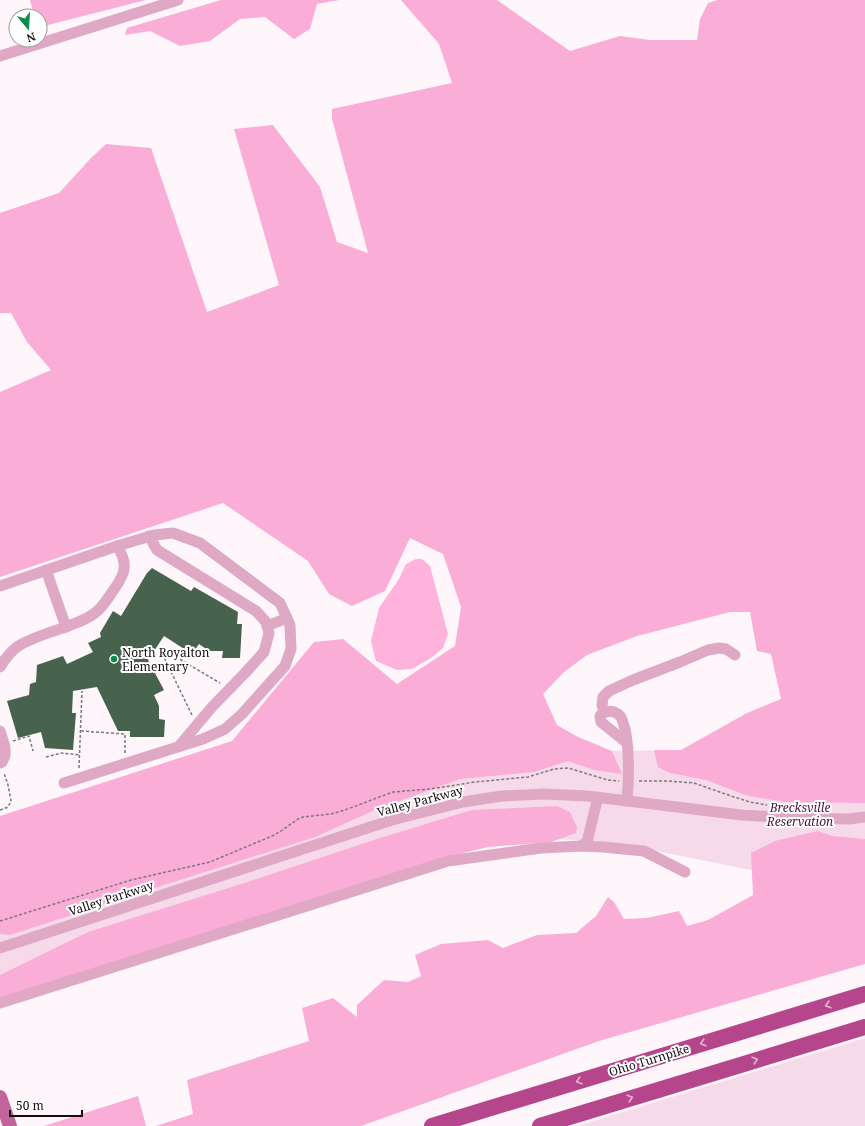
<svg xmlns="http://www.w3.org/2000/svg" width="865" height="1126" viewBox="0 0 865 1126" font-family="'Noto Serif',serif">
  <rect width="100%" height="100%" fill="#fef6fa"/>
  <g fill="#f7dae9">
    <polygon points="865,750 865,871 800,880 642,848 604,842 577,840 548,839 490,844 0,996 0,903 547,751"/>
    <polygon points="865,1038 865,1126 577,1126"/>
  </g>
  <g fill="#faadd7">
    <polygon points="30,0 146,0 40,27 40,16 34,16"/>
    <polygon points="221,0 339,0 317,4 310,29 294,39 265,17 240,19 210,41 180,46 150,31 125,35 127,28"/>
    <polygon points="401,0 497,0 570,51 620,36 650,40 697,40 700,19 708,3 718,0 865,0 865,803 786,802 748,796 706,780 670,773 658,767 654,750 681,750 747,713 781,699 771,654 757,651 750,612 730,612 637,636 587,655 564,672 543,694 557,725 578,737 612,751 622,774 594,770 568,761 534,772 460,779 375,810 315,837 133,895 10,935 0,934 0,816 232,741 314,642 343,639 397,684 455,646 461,607 443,554 410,538 385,591 352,606 329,594 308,561 223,503 0,577 0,392 51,370 27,342 11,313 0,313 0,213 59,193 91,158 106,144 151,148 207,312 279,285 234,129 273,125 320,187 337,242 368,253 332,119 332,109 452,83 439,44"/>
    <polygon points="557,806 570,812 577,827 576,833 551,842 488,847 443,858 0,999 0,975 88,932 241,884 380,838 472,810"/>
    <polygon points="818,831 832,836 865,839 865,964 599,1041 361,1126 156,1126 193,1114 187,1080 309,1041 302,1008 333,998 357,1017 357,1005 384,980 408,982 421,976 415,955 441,944 488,940 503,948 537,935 576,933 596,916 608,897 614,902 624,919 647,918 679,911 687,926 708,920 753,895 751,853 775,841"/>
    <polygon points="138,1096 146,1126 44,1126"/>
  </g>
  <polygon fill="#feb2dc" points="416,559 422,559 430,566 448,634 443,648 431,658 412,669 397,670 376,661 371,641 379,608 399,579 406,564"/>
  <polygon fill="#47634e" points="152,568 191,591 194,587 238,612 237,624 242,624 240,658 222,658 223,651 209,651 199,644 192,654 164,636 148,660 164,690 154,695 159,706 159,719 165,720 164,737 130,737 130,731 118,731 97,687 73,691 72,713 76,713 73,750 45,748 41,732 18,738 7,701 29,695 30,684 36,682 37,665 63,656 67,664 93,652 88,643 101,637 100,633 113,611 121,616 147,573"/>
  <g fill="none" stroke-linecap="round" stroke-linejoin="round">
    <g stroke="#7f767b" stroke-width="1.5" stroke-dasharray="3 2" stroke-linecap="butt">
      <polyline points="192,715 159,647 220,683"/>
      <polyline points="81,731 125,734 125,753"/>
      <polyline points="13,741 29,736 33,751"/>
      <polyline points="46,757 61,753 80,755"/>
      <polyline points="79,768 82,691"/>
      <polyline points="639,781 668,781 694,783 731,796 750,802 767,805"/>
      <polyline points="0,810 8,807 11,801 8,785 4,773"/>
      <polyline points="0,921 131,880 210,862 272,836 281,831 298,819 303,817 331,814 345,810 393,792 430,789 475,782 528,777 554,769 568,768 608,780 619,781"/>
    </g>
    <g stroke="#dfa9c6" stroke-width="11">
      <polyline points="0,56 178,0"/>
      <polyline points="149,536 157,550 256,611 266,622 269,633 264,652 245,673 212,707 180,745"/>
      <polyline points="46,570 66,627"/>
      <path d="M0 586 117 546C128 563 126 572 115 588 109 596 104 606 96 612 89 619 75 623 66 627 51 632 34 637 20 645 11 650 5 659 0 667"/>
      <polyline points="267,626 287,618"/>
      <polyline points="604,712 602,705 603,697 609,691 633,680 680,662 708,650 719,648 726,649 735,655"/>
      <polyline points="0,731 5,747 5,756 2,762 0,763"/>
      <path d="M627 743 601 722 600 716C604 712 608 710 614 712 615 713 618 713 619 715 623 718 623 724 625 729 630 753 629 777 627 801"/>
      <polyline points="64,783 203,739 225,729 242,714 285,666 291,649 290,625 280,603 200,543 173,533 154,535 117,546"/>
      <polyline points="581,846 587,842 598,797"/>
      <polyline points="0,948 392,820 463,802 502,796 544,794 587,796 742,815 795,818 849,819 865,817"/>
      <polyline points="0,1003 310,905 448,861 541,848 581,846 603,847 644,851 685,872"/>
    </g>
    <polyline stroke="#c2639b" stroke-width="14" points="0,1097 10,1126"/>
    <g stroke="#b5468b" stroke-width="16">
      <polyline points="432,1126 865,994"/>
      <polyline points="540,1126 865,1027"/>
    </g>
  </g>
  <defs><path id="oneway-chevron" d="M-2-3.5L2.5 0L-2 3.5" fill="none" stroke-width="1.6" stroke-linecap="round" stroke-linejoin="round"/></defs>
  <g stroke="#e1b5d1">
    <use href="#oneway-chevron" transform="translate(828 1005) rotate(163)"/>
    <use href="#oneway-chevron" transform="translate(703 1043) rotate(163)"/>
    <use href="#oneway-chevron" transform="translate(755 1060) rotate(-17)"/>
    <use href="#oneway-chevron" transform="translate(579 1081) rotate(163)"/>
    <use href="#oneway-chevron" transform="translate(630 1098) rotate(-17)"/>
  </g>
  <circle fill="#0a8b48" stroke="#fff" stroke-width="1.5" cx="114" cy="659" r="4"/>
  <g text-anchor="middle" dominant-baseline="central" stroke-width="4" stroke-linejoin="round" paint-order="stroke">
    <g font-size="12" fill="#150a10" stroke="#fff" text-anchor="start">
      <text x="122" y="652">North Royalton<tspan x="122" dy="14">Elementary</tspan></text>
    </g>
    <g font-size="12" fill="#150a10" stroke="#fff">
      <text transform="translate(420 801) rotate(-15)">Valley Parkway</text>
      <text transform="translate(111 898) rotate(-18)">Valley Parkway</text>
      <text transform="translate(649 1060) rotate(-17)">Ohio Turnpike</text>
    </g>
    <g font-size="12" font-style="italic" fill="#500f39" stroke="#fff">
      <text x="800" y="807">Brecksville<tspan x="800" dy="14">Reservation</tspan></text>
    </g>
  </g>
  <g transform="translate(28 28) rotate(162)"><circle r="19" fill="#ffffff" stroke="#a19d9f"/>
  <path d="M0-3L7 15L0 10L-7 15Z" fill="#0a8b48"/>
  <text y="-6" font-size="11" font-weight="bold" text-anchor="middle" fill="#150a10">N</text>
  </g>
  <path d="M10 1110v6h72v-6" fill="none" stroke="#150a10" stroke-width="2"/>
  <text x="16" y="1110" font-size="12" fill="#150a10" stroke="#ffffff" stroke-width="3" paint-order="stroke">50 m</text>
</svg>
